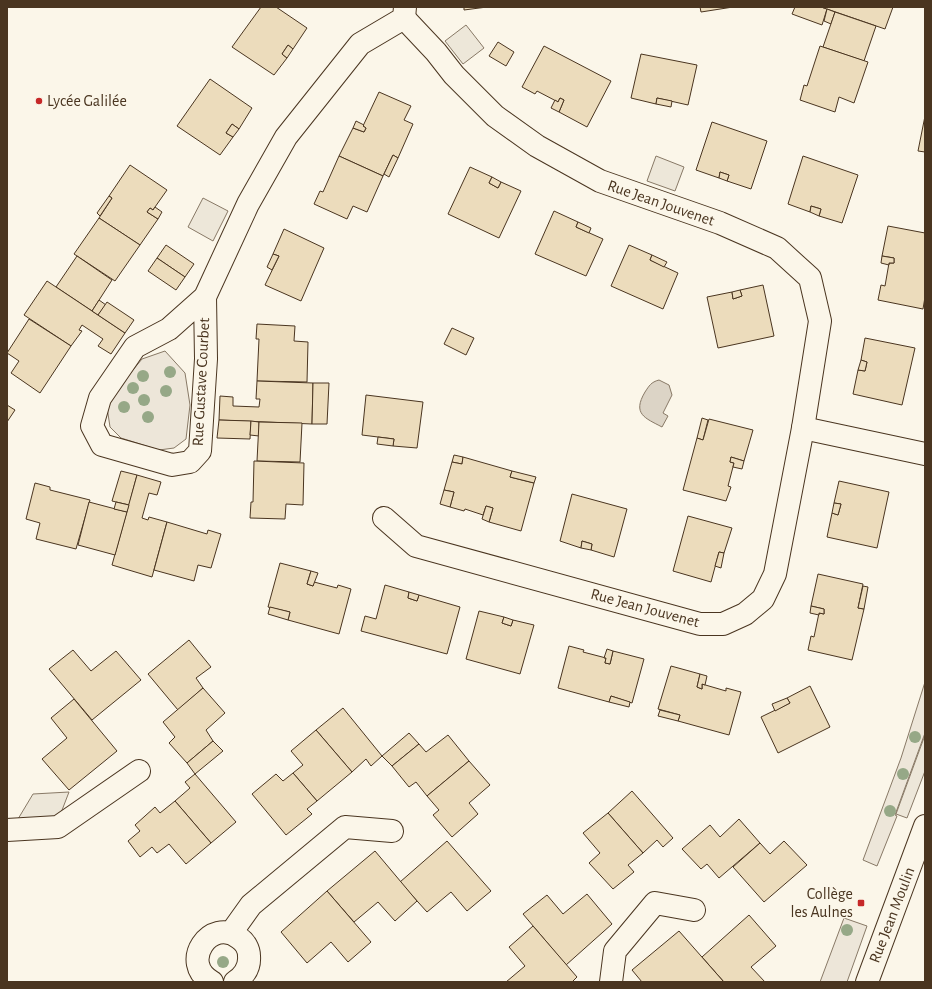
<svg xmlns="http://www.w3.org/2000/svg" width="932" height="989" viewBox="0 0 932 989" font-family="'Alegreya Sans',sans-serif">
  <rect width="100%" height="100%" fill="#fbf6e9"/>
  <g fill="#ede6d9" stroke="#887966">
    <polygon points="165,351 185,373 190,405 186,439 174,448 159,450 121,438 110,427 107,407 113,394 142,359"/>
    <polygon points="925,682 925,733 895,815 897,816 877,866 863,860 901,758"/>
    <polygon points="844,918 867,926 847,982 820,982"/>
  </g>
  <g fill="#ede7d9" stroke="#887966">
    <polygon points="466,25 484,48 463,64 445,41"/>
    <polygon points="656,156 684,167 675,191 647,181"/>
    <polygon points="203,198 228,211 213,241 188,227"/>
    <polygon points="925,735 925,771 907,818 896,814"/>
    <polygon points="69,792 59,818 18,819 33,794"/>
  </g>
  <path fill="#dcd4c6" stroke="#887966" d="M659 380 669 385 672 395 663 413 668 416 662 427C645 418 632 414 645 392 649 386 651 382 659 380Z"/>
  <g fill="#ecdcbc" stroke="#4a3520">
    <polygon points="261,7 276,7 307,28 293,49 288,45 282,54 287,58 274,75 232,47"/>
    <polygon points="464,7 487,7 464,10"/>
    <polygon points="700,7 733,7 701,12"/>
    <polygon points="795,7 821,7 827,9 822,25 792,14"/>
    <polygon points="821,7 893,7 885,29"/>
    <polygon points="827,9 835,12 831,24 824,21"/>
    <polygon points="835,12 876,26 864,61 823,47"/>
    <polygon points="498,42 514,52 506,66 489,56"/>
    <polygon points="288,45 293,49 287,58 282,54"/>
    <polygon points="544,46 611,81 587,127 559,112 564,100 560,98 558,102 537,91 535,94 522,87"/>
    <polygon points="820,46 868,62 854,103 839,97 835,112 800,100 804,85 807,86"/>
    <polygon points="641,54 697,65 688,105 657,98 656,104 631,98"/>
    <polygon points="210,79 252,108 239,129 232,124 226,133 233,137 220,155 177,126"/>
    <polygon points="379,92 411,106 404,120 413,124 398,158 393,155 383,176 339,156 353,128 364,132 366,128 363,126"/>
    <polygon points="560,98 564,100 559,112 551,108 555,100 558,102"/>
    <polygon points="657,98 672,101 671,107 656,104"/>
    <polygon points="925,116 925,152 918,151"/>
    <polygon points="356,121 364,125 363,126 366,128 364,132 353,128"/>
    <polygon points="712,122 767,141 751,189 727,181 729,175 720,172 719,178 696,170"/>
    <polygon points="232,124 239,129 233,137 226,133"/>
    <polygon points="393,155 398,158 389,177 384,174"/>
    <polygon points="339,156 383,176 367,212 353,206 347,219 314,204 320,191 323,192"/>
    <polygon points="803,156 858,175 842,223 819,216 821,209 811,206 810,212 788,204"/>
    <polygon points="130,165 167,190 155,207 153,210 150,208 147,212 158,219 140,245 99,218 112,198 109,196"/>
    <polygon points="470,167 492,177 489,183 498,188 501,182 521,191 499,238 448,214"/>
    <polygon points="720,172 729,175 727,181 719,178"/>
    <polygon points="492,177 501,182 498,188 489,183"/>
    <polygon points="109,196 112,198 100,216 97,213"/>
    <polygon points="811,206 821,209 819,216 810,212"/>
    <polygon points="155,207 162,212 158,219 147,212 150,208 153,210"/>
    <polygon points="554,211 578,222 576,227 603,239 586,276 535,254"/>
    <polygon points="99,218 140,245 115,281 74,254"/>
    <polygon points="578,222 591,228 589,233 576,227"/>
    <polygon points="888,226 925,233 925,297 923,309 878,300 881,285 885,286 889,263 894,263 894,258 882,256"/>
    <polygon points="284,229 324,248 301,301 265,285 279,256 273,254"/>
    <polygon points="166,245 194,264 185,277 157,258"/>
    <polygon points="629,245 652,255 650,260 678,273 663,309 611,286"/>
    <polygon points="273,254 279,256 272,270 267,267"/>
    <polygon points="652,255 667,262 664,267 650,260"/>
    <polygon points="77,256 112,280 92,311 56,287"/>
    <polygon points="882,256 894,258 894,263 889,263 889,265 881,263"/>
    <polygon points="157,258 185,277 176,290 148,271"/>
    <polygon points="47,281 125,333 111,354 98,346 103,339 82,325 79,330 82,331 71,346 24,315"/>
    <polygon points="763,285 774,336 718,348 707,297 732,292 733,299 742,296 740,290"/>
    <polygon points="740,290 742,296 733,299 732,292"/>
    <polygon points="99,300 106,305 98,315 92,311"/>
    <polygon points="107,302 134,320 125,333 98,315"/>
    <polygon points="29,319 71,346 40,393 11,373 19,361 7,353"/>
    <polygon points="257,324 295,326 294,341 308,342 307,382 257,381 259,339 256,339"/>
    <polygon points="452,328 474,338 466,355 444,344"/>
    <polygon points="865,338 915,348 902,405 853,394 858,370 865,371 867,362 861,360"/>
    <polygon points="861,360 867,362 865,371 858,370"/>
    <polygon points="257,381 313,383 312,424 219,420 220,396 233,397 233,406 259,407 260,399 256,399"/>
    <polygon points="313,383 329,383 327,424 312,424"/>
    <polygon points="366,395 423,402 417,448 393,446 394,439 362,435"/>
    <polygon points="7,405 15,410 7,422"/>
    <polygon points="702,418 708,420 703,440 697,438"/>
    <polygon points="709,419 753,430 744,461 731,457 730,462 734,463 728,486 731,487 726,501 683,490 697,438 703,440"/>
    <polygon points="219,420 251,421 250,439 217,438"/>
    <polygon points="251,421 259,422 259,436 250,435"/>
    <polygon points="259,422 302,423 300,462 257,461"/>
    <polygon points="378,437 394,439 393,446 377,444"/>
    <polygon points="454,455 463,457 462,464 452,462"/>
    <polygon points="463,457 512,471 510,477 534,483 521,531 489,522 493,508 486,506 483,515 465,509 464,511 450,507 454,492 444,490 452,462 462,464"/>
    <polygon points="731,457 744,461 742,469 733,467 734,463 730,462"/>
    <polygon points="254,461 304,463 303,505 286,504 285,519 250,518 251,502 253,502"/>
    <polygon points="121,471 137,475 129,505 112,501"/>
    <polygon points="512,471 536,477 534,483 510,477"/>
    <polygon points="137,475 161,482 157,495 149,493 142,518 148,520 149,517 167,522 152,577 112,565"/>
    <polygon points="839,481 889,492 877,548 827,537 832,513 838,515 841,504 834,503"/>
    <polygon points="35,483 50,487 50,490 90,500 76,549 36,539 40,523 26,519"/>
    <polygon points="444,490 454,492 450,507 440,504"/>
    <polygon points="572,494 627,509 614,557 591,550 592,544 582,541 581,548 560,541"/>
    <polygon points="89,502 127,512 115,555 78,545"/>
    <polygon points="116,502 129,505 127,512 114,509"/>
    <polygon points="834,503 841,504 838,515 832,513"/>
    <polygon points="486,506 493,508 489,522 482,519"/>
    <polygon points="688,516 732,528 724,553 719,552 711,582 673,571"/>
    <polygon points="167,522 207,534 208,530 221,534 211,568 198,565 194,581 154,570"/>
    <polygon points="582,541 592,544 591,550 581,548"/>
    <polygon points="719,552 724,553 721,568 715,566"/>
    <polygon points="280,563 311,571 307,584 313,586 314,582 337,588 338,585 351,589 339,634 288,620 290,612 268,607"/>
    <polygon points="311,571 318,573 313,586 307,584"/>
    <polygon points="818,574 863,584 858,608 864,609 852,660 808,650 811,636 814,637 819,613 824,614 824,609 811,606"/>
    <polygon points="385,585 409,592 408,598 417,601 419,595 460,607 447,654 361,631 365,616 376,619"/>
    <polygon points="863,586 868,587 864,609 858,608"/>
    <polygon points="409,592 419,595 417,601 408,598"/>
    <polygon points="811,606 824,609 824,614 819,613 819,615 810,613"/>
    <polygon points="270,607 290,612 288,620 268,614"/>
    <polygon points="479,611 504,617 502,623 511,626 513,620 534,625 520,674 466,659"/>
    <polygon points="504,617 513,620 511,626 502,623"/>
    <polygon points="189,640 211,667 196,678 203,688 178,710 148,674"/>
    <polygon points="569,646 584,650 583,652 606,658 605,663 610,664 613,651 644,659 632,703 611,696 609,702 558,688"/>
    <polygon points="607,649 613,651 610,664 605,663 606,658 604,658"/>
    <polygon points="73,650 91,671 116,651 141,680 92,720 49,669"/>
    <polygon points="671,666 700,674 697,687 702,689 702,684 726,691 726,688 741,692 729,735 678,721 680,715 658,709"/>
    <polygon points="700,674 707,676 705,685 702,684 702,689 697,687"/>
    <polygon points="810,686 830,727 778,753 761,717 790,703 787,698"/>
    <polygon points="203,688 225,713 206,730 213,741 187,763 169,743 175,737 163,722"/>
    <polygon points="611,696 630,702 629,707 609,702"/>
    <polygon points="787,698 790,703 775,711 772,704"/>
    <polygon points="74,699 117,751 69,790 42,759 67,738 51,718"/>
    <polygon points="343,708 382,756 371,766 366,759 352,772 316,730"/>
    <polygon points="660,710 680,715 678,721 658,716"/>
    <polygon points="316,730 352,772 317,801 293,773 303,765 291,751"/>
    <polygon points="409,733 419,744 392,766 382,756"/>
    <polygon points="448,735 469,761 427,796 416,782 409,787 392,766 419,744 426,752"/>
    <polygon points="213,741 223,751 195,774 187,763"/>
    <polygon points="469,761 490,785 469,803 478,814 452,837 433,815 439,810 427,796"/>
    <polygon points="293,773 317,801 307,809 312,814 286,835 252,794 276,774 283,781"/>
    <polygon points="195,774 236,822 211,843 175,801 190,788 185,782"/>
    <polygon points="632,791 673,838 663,847 657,840 643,853 608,813"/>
    <polygon points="175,801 211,843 186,864 169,844 157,853 152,847 140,857 128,841 140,831 135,825 155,807 160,813"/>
    <polygon points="608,813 643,853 628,865 634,872 613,889 589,863 600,853 583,833"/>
    <polygon points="739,819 760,843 719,878 707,864 701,869 682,849 710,825 720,837"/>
    <polygon points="447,841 491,891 467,911 451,892 427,912 400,882"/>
    <polygon points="784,841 807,865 764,902 733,867 760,843 770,854"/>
    <polygon points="375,851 417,901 395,921 378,902 354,922 327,891"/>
    <polygon points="327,891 371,942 348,962 331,942 307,963 281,932"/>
    <polygon points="587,894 612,924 566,965 523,914 547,895 563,914"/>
    <polygon points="749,915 776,946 751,967 765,982 724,982 702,957"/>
    <polygon points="533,926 577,977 572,982 506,982 525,966 509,947"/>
    <polygon points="679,931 723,981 722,982 642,982 632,970"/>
  </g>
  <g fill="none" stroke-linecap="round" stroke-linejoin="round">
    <g stroke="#4a3520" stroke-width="24">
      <g id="street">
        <polyline points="205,297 206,359 200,451 190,462 172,465 102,445 92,426 100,398 135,347 169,329 205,297 248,204 286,137 360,44 404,18 405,7"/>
        <polyline points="803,428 925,454"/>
        <polyline points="384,518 416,546 700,624 723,624 745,614 763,599 775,574 803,428 820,321 810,278 777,248 720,223 600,181 537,146 495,116 454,75 436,52 404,18"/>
        <polyline points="7,830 58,827 139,771"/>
        <polyline points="231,933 251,905 345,827 392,831"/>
        <path d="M212 982C178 963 211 916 239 938 245 942 249 949 249 956 250 968 244 976 235 982"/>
        <polyline points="611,982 615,951 655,903 694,910"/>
        <polyline points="867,982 925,826"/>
      </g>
    </g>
    <use href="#street" stroke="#fbf6e9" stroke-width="22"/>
  </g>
  <g fill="#96a887">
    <circle cx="170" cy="372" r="6"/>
    <circle cx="143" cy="376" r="6"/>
    <circle cx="133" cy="388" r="6"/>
    <circle cx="166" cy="391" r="6"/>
    <circle cx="144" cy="400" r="6"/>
    <circle cx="124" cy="407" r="6"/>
    <circle cx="148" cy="417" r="6"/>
    <circle cx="915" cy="737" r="6"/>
    <circle cx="903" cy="774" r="6"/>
    <circle cx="890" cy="811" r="6"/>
    <circle cx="847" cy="930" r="6"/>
    <circle cx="223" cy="962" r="6"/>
  </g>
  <g fill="#c62828" stroke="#fbf6e9" stroke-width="1.5">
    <circle cx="39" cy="101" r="4"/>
    <rect x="857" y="899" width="8" height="8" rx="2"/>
  </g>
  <g text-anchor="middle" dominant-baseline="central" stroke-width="3" stroke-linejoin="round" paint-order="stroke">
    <g font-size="16" fill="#4a3520" stroke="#fbf6e9" text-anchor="start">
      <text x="47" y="101">Lycée Galilée</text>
      <text x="853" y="894" text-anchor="end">Collège<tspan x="853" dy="18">les Aulnes</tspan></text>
    </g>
    <g font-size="16" fill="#4a3520" stroke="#fbf6e9">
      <text transform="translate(661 203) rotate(19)">Rue Jean Jouvenet</text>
      <text transform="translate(201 382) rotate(-87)">Rue Gustave Courbet</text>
      <text transform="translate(645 608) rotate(15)">Rue Jean Jouvenet</text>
      <text transform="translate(892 915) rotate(-69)">Rue Jean Moulin</text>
    </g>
  </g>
  <rect width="932" height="989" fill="none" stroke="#4a3520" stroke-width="16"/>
</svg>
